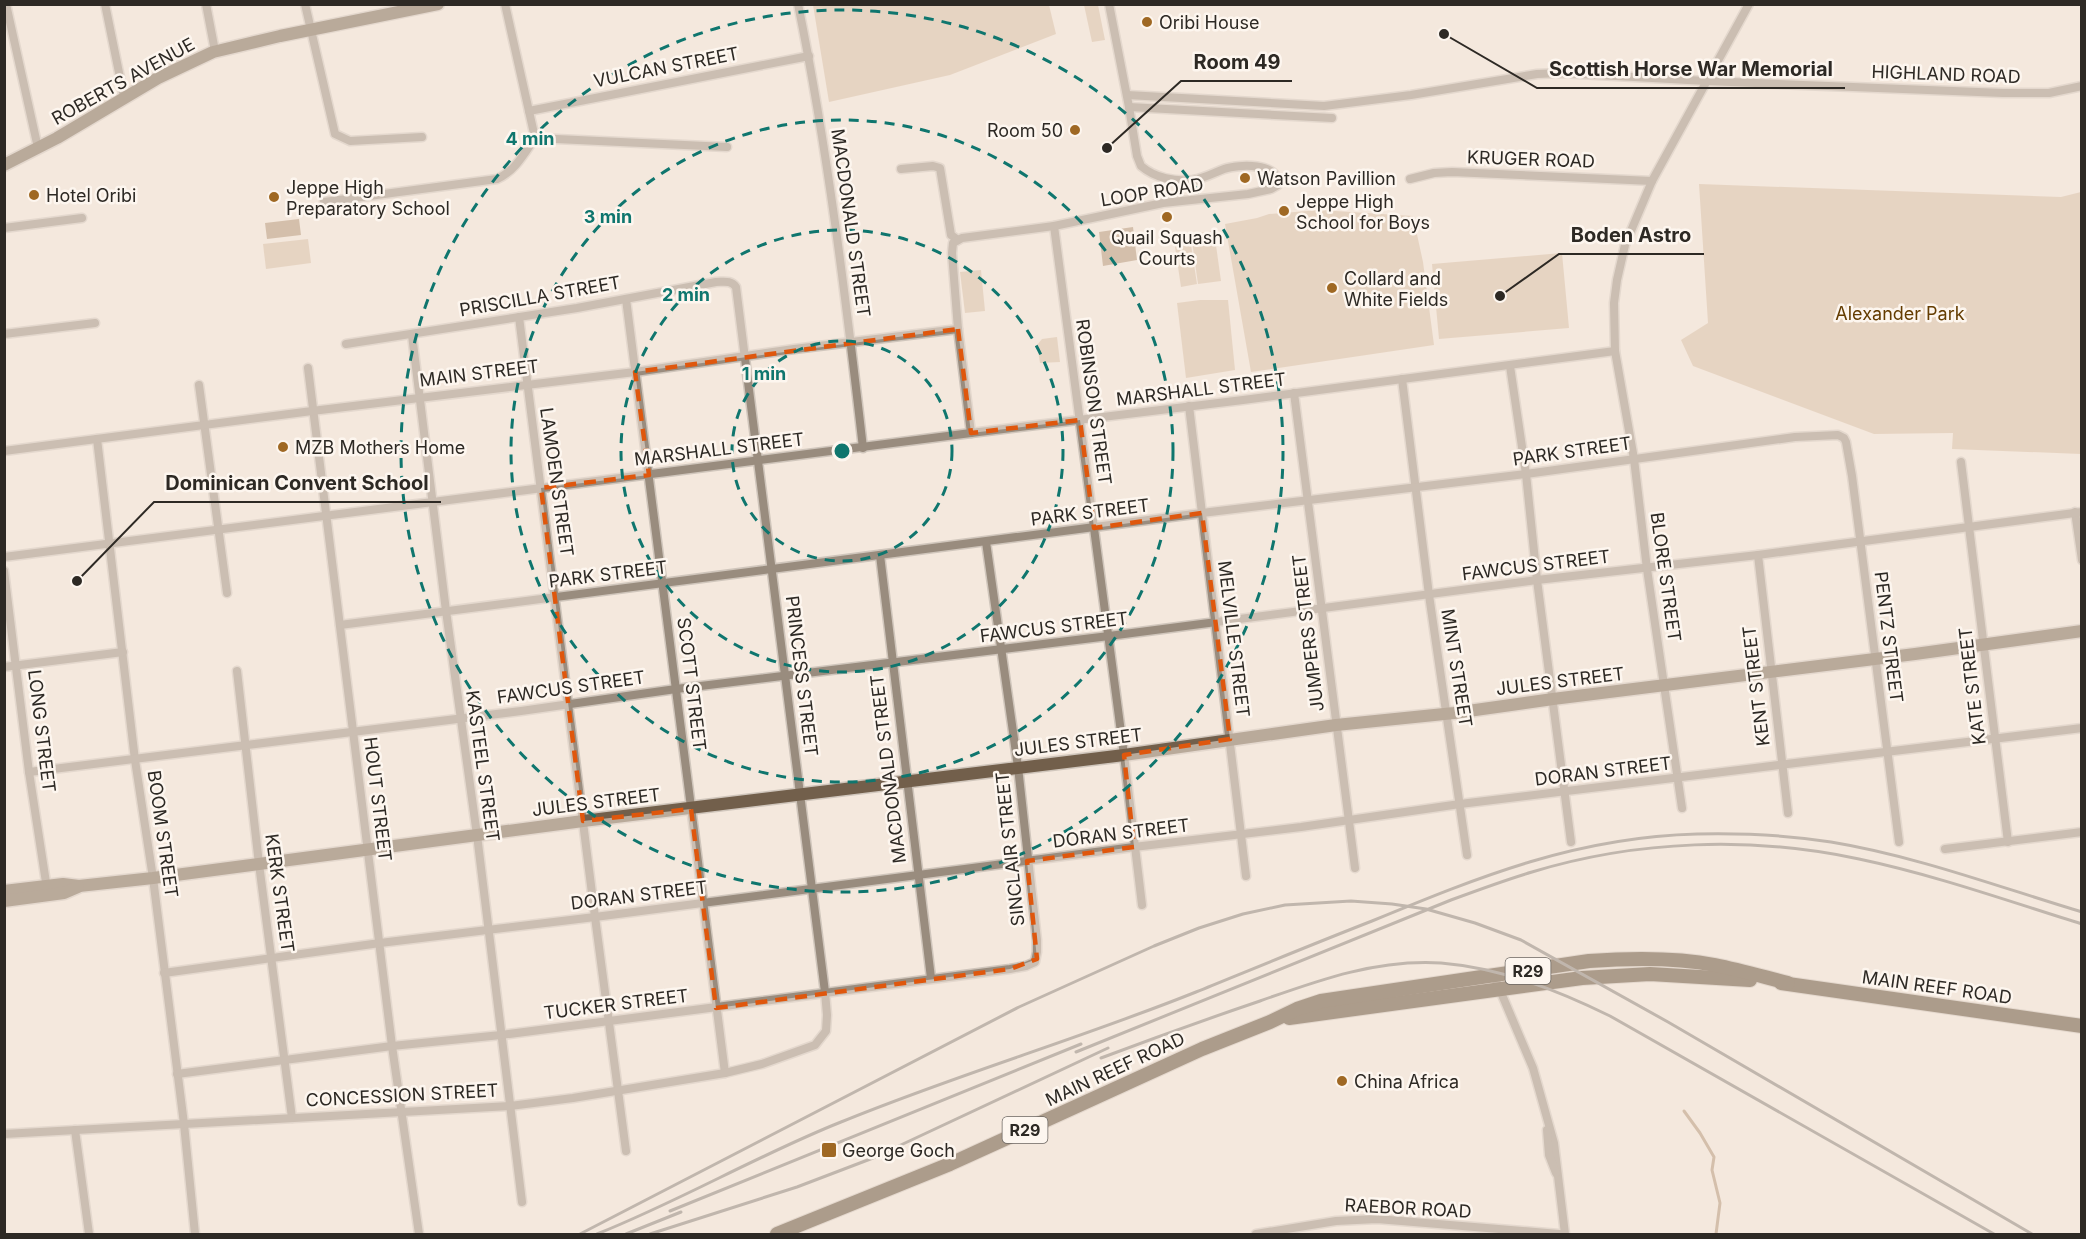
<svg xmlns="http://www.w3.org/2000/svg" width="2086" height="1239" viewBox="0 0 2086 1239" font-family="Inter,sans-serif">
  <rect width="100%" height="100%" fill="#f4e8dd"/>
  <g fill="#d6bda3">
    <polygon points="813,5 1049,5 1056,34 950,75 829,102"/>
    <polygon points="1084,5 1098,5 1105,40 1092,42"/>
    <polygon points="1699,184 2061,197 2081,192 2081,454 1952,449 1953,433 1874,434 1693,366 1681,340 1708,323"/>
    <polygon points="1320,210 1413,216 1423,262 1434,345 1251,372 1225,224 1257,218 1269,214"/>
    <polygon points="1214,231 1221,281 1198,284 1191,234"/>
    <polygon points="1190,238 1197,284 1181,287 1174,240"/>
    <polygon points="308,239 311,263 266,269 263,244"/>
    <polygon points="1562,253 1569,328 1439,339 1432,264"/>
    <polygon points="981,270 985,311 965,313 960,272"/>
    <polygon points="1200,300 1228,300 1235,370 1186,378 1177,303"/>
    <polygon points="1057,337 1060,362 1040,363 1037,345 1042,339"/>
  </g>
  <g fill="#ad8f70">
    <polygon points="299,219 301,235 267,239 265,223"/>
    <polygon points="1133,227 1137,260 1103,266 1099,232"/>
  </g>
  <g fill="none" stroke-linecap="round" stroke-linejoin="round">
    <polyline stroke="#ad8f70" stroke-width="3" points="1684,1111 1700,1133 1714,1157 1712,1170 1720,1203 1716,1234"/>
    <g stroke="#d0c6bc" stroke-width="11">
      <g id="street">
        <polyline points="6,4 38,148"/>
        <polyline points="105,4 124,97"/>
        <polyline points="206,4 215,51"/>
        <polyline points="305,4 335,134 350,141 422,137"/>
        <polyline points="505,4 535,138"/>
        <path d="M798 4C828 151 846 300 863 448"/>
        <polyline points="1127,95 1324,106 1411,95 1537,74 1562,73 1706,81 2003,93 2049,93 2082,86"/>
        <polyline points="1129,107 1332,118"/>
        <polyline points="529,111 809,56"/>
        <polyline points="901,169 933,166 940,168 951,235 958,240"/>
        <polyline points="1410,179 1434,173 1452,172 1652,181"/>
        <path d="M324 202 497 179C515 171 524 154 535 138L727 147"/>
        <polyline points="1054,226 1124,755 1142,905"/>
        <polyline points="4,228 82,218"/>
        <polyline points="626,299 725,1073"/>
        <polyline points="519,317 595,917 626,1151"/>
        <polyline points="4,334 95,323"/>
        <polyline points="412,335 446,611 477,835 522,1202"/>
        <polyline points="1510,366 1526,474 1537,580 1571,842"/>
        <polyline points="308,368 392,1046 419,1234"/>
        <polyline points="1402,379 1429,595 1467,855"/>
        <polyline points="199,385 227,593"/>
        <polyline points="1294,393 1355,868"/>
        <polyline points="1189,406 1246,876"/>
        <path d="M971 433 958 329 952 253 953 243 962 238 1054 226 1163 203 1248 194 1271 189 1278 185C1280 162 1238 164 1224 169 1213 173 1205 178 1193 180 1175 182 1155 178 1141 166L1137 156 1129 107 1109 4"/>
        <polyline points="97,439 135,760 153,878 184,1124 195,1234"/>
        <polyline points="4,451 312,411 635,372 794,349 958,329"/>
        <polyline points="1961,462 2008,842"/>
        <polyline points="2075,512 2082,560"/>
        <polyline points="880,555 931,978"/>
        <polyline points="1758,555 1788,813"/>
        <polyline points="4,557 971,433 1243,400 1615,351"/>
        <polyline points="4,571 29,772 47,889"/>
        <polyline points="340,625 1202,513 1526,474 1795,437 1838,435 1844,438 1846,442 1852,476 1899,842"/>
        <polyline points="4,667 123,652"/>
        <polyline points="237,671 259,864 292,1118"/>
        <polyline points="29,772 521,711 676,689 1109,636 1537,580 1758,555 2082,512"/>
        <polyline points="1682,808 1647,569 1634,459 1615,351 1614,303 1617,280 1625,245 1652,181 1749,4"/>
        <polyline points="1945,849 2082,832"/>
        <polyline points="164,973 380,943 595,917 1134,847 1301,827 1460,804 2082,728"/>
        <polyline points="1494,976 1533,1068 1554,1143 1565,1234"/>
        <polyline points="177,1074 392,1046 501,1035 1010,969 1026,966 1035,962 1037,952 1037,940 1018,767 986,542"/>
        <polyline points="75,1130 89,1234"/>
        <polyline points="1547,1130 1549,1155 1556,1173"/>
        <path d="M4 1134 510 1106 573 1098 725 1073 762 1064 815 1045 826 1031 827 1015 825 992 736 287C731 280 724 282 716 282L577 308 346 344"/>
        <polyline points="1256,1234 1336,1221 1377,1219 1559,1234"/>
      </g>
    </g>
    <g stroke="#d0c6bc" stroke-width="15">
      <g id="secondary">
        <polyline points="4,165 57,138 158,78 213,52 280,36 438,4"/>
        <polyline points="4,891 63,884 79,886 153,878 583,821 1124,755 1336,725 1454,713 1553,699 1915,654 2082,631"/>
        <polyline points="4,901 64,893 78,887"/>
      </g>
    </g>
    <g stroke="#d0c6bc" stroke-width="16">
      <g id="primary">
        <polyline points="1781,983 2082,1026"/>
        <polyline points="1289,1018 1582,978 1650,974 1750,980"/>
        <path d="M777 1234 950 1164 1202 1049 1270 1022 1297 1009 1321 1001 1589 961C1631 958 1674 957 1715 965 1740 970 1764 977 1788 983"/>
      </g>
    </g>
    <use href="#street" stroke="#998c7e" stroke-width="8"/>
    <use href="#secondary" stroke="#725f4b" stroke-width="12"/>
    <use href="#primary" stroke="#564028" stroke-width="14"/>
    <g stroke="#827b73" stroke-width="3">
      <path d="M1076 1052 1451 900C1478 890 1505 880 1532 872 1637 840 1752 836 1859 859 1935 875 2008 901 2082 924"/>
      <path d="M1101 1058C1154 1038 1207 1019 1260 1001 1319 980 1377 959 1441 963 1501 968 1557 990 1610 1016L1994 1234"/>
      <polyline points="670,1211 1081,1044"/>
      <polyline points="580,1234 1019,1007 1154,946 1199,928 1243,914 1285,905 1351,901 1392,904 1426,909 1475,923 1521,940 1668,1022 2032,1234"/>
      <path d="M597 1234C680 1201 758 1155 841 1122 958 1074 1079 1039 1196 992 1255 968 1313 944 1372 921 1481 876 1577 837 1697 834 1742 833 1787 835 1831 842 1916 856 1999 887 2082 912"/>
      <polyline points="626,1234 681,1212"/>
      <polyline points="650,1234 797,1187 873,1158 1108,1048"/>
    </g>
  </g>
  <path d="M0 0H2086V1239H0ZM958 329 971 433 1080 420 1094 528 1202 513 1230 739 1124 755 1134 847 1027 861 1037 959 1010 969 716 1008 691 809 583 821 541 488 649 475 635 372Z" fill="#f4e8dd" fill-opacity=".55" fill-rule="evenodd"/>
  <path fill="none" stroke="#df570d" stroke-width="4.5" stroke-dasharray="12 8" stroke-linejoin="round" d="M958 329 971 433 1080 420 1094 528 1202 513 1230 739 1124 755 1134 847 1027 861 1037 959 1010 969 716 1008 691 809 583 821 541 488 649 475 635 372Z"/>
  <g fill="none" stroke="#0f766e" stroke-width="3" stroke-dasharray="10 8">
    <circle cx="842" cy="451" r="110"/>
    <circle cx="842" cy="451" r="221"/>
    <circle cx="842" cy="451" r="331"/>
    <circle cx="842" cy="451" r="441"/>
  </g>
  <g fill="#9f6823" stroke="#fdf6ef" stroke-width="2">
    <circle cx="1147" cy="22" r="6"/>
    <circle cx="1075" cy="130" r="6"/>
    <circle cx="1245" cy="178" r="6"/>
    <circle cx="34" cy="195" r="6"/>
    <circle cx="274" cy="197" r="6"/>
    <circle cx="1284" cy="211" r="6"/>
    <circle cx="1167" cy="217" r="6"/>
    <circle cx="1332" cy="288" r="6"/>
    <circle cx="283" cy="447" r="6"/>
    <circle cx="1342" cy="1081" r="6"/>
    <rect x="821" y="1142" width="16" height="16" rx="3"/>
  </g>
  <g text-anchor="middle" dominant-baseline="central" stroke-width="5" stroke-linejoin="round" paint-order="stroke">
    <g fill="#fdf6ef" stroke="#6b6661" stroke-width="1.5">
      <rect x="1505.5" y="958" width="45" height="26" rx="4.5"/>
      <rect x="1002.5" y="1117" width="45" height="26" rx="4.5"/>
    </g>
    <g font-size="16" font-weight="bold" fill="#2d2924">
      <text x="1528" y="971">R29</text>
      <text x="1025" y="1130">R29</text>
    </g>
    <g font-size="18" fill="#2d2924" stroke="#fdf6ef" text-anchor="start">
      <text x="1159" y="22">Oribi House</text>
      <text x="1063" y="130" text-anchor="end">Room 50</text>
      <text x="1257" y="178">Watson Pavillion</text>
      <text x="286" y="187">Jeppe High<tspan x="286" dy="21">Preparatory School</tspan></text>
      <text x="46" y="195">Hotel Oribi</text>
      <text x="1296" y="201">Jeppe High<tspan x="1296" dy="21">School for Boys</tspan></text>
      <text x="1167" y="237" text-anchor="middle">Quail Squash<tspan x="1167" dy="21">Courts</tspan></text>
      <text x="1344" y="278">Collard and<tspan x="1344" dy="21">White Fields</tspan></text>
      <text x="295" y="447">MZB Mothers Home</text>
      <text x="1354" y="1081">China Africa</text>
      <text x="842" y="1150">George Goch</text>
    </g>
    <g font-size="18" fill="#2d2924" stroke="#fdf6ef">
      <text transform="translate(666 67) rotate(-11)">VULCAN STREET</text>
      <text transform="translate(1946 74) rotate(2)">HIGHLAND ROAD</text>
      <text transform="translate(123 81) rotate(-29)">ROBERTS AVENUE</text>
      <text transform="translate(1531 159) rotate(2)">KRUGER ROAD</text>
      <text transform="translate(1152 192) rotate(-9)">LOOP ROAD</text>
      <text transform="translate(851 223) rotate(82)">MACDONALD STREET</text>
      <text transform="translate(540 296) rotate(-10)">PRISCILLA STREET</text>
      <text transform="translate(479 373) rotate(-7)">MAIN STREET</text>
      <text transform="translate(1201 389) rotate(-7)">MARSHALL STREET</text>
      <text transform="translate(1094 402) rotate(82)">ROBINSON STREET</text>
      <text transform="translate(719 449) rotate(-7)">MARSHALL STREET</text>
      <text transform="translate(1572 451) rotate(-8)">PARK STREET</text>
      <text transform="translate(557 482) rotate(82)">LAMOEN STREET</text>
      <text transform="translate(1090 512) rotate(-7)">PARK STREET</text>
      <text transform="translate(1536 565) rotate(-7)">FAWCUS STREET</text>
      <text transform="translate(608 574) rotate(-7)">PARK STREET</text>
      <text transform="translate(1666 577) rotate(82)">BLORE STREET</text>
      <text transform="translate(1054 627) rotate(-7)">FAWCUS STREET</text>
      <text transform="translate(1308 633) rotate(-97)">JUMPERS STREET</text>
      <text transform="translate(1889 637) rotate(83)">PENTZ STREET</text>
      <text transform="translate(1234 639) rotate(83)">MELVILLE STREET</text>
      <text transform="translate(1457 668) rotate(81)">MINT STREET</text>
      <text transform="translate(802 676) rotate(83)">PRINCESS STREET</text>
      <text transform="translate(1560 681) rotate(-7)">JULES STREET</text>
      <text transform="translate(692 684) rotate(83)">SCOTT STREET</text>
      <text transform="translate(1756 686) rotate(-97)">KENT STREET</text>
      <text transform="translate(1972 686) rotate(-97)">KATE STREET</text>
      <text transform="translate(571 687) rotate(-8)">FAWCUS STREET</text>
      <text transform="translate(42 731) rotate(83)">LONG STREET</text>
      <text transform="translate(1078 742) rotate(-7)">JULES STREET</text>
      <text transform="translate(483 766) rotate(82)">KASTEEL STREET</text>
      <text transform="translate(888 769) rotate(-97)">MACDONALD STREET</text>
      <text transform="translate(1603 771) rotate(-7)">DORAN STREET</text>
      <text transform="translate(378 799) rotate(83)">HOUT STREET</text>
      <text transform="translate(596 802) rotate(-7)">JULES STREET</text>
      <text transform="translate(1121 833) rotate(-7)">DORAN STREET</text>
      <text transform="translate(163 834) rotate(82)">BOOM STREET</text>
      <text transform="translate(1010 849) rotate(-96)">SINCLAIR STREET</text>
      <text transform="translate(280 893) rotate(82)">KERK STREET</text>
      <text transform="translate(639 895) rotate(-7)">DORAN STREET</text>
      <text transform="translate(1937 987) rotate(8)">MAIN REEF ROAD</text>
      <text transform="translate(616 1004) rotate(-7)">TUCKER STREET</text>
      <text transform="translate(1115 1069) rotate(-25)">MAIN REEF ROAD</text>
      <text transform="translate(402 1095) rotate(-3)">CONCESSION STREET</text>
      <text transform="translate(1408 1208) rotate(3)">RAEBOR ROAD</text>
    </g>
    <g font-size="18" fill="#643c00" stroke="#fdf6ef">
      <text x="1900" y="313">Alexander Park</text>
    </g>
  </g>
  <circle cx="842" cy="451" r="9" fill="#0f766e" stroke="#fdf6ef" stroke-width="3"/>
  <g font-size="18" text-anchor="middle" font-weight="bold" fill="#0f766e" stroke="#fdf6ef" stroke-width="5" stroke-linejoin="round" paint-order="stroke">
    <text x="530" y="145">4 min</text>
    <text x="608" y="223">3 min</text>
    <text x="686" y="301">2 min</text>
    <text x="764" y="380">1 min</text>
  </g>
  <path fill="none" stroke="#2d2924" stroke-width="2" d="M1107 148L1181 81H1292M1444 34L1537 88H1845M1500 296L1559 254H1704M77 581L154 502H441"/>
  <g fill="#2d2924" stroke="#fdf6ef" stroke-width="2">
    <circle cx="1107" cy="148" r="6"/>
    <circle cx="1444" cy="34" r="6"/>
    <circle cx="1500" cy="296" r="6"/>
    <circle cx="77" cy="581" r="6"/>
  </g>
  <g font-size="20" text-anchor="middle" font-weight="bold" fill="#2d2924" stroke="#fdf6ef" stroke-width="5" stroke-linejoin="round" paint-order="stroke">
    <text x="1237" y="69">Room 49</text>
    <text x="1691" y="76">Scottish Horse War Memorial</text>
    <text x="1631" y="242">Boden Astro</text>
    <text x="297" y="490">Dominican Convent School</text>
  </g>
  <rect width="2086" height="1239" fill="none" stroke="#2d2924" stroke-width="12"/>
</svg>
